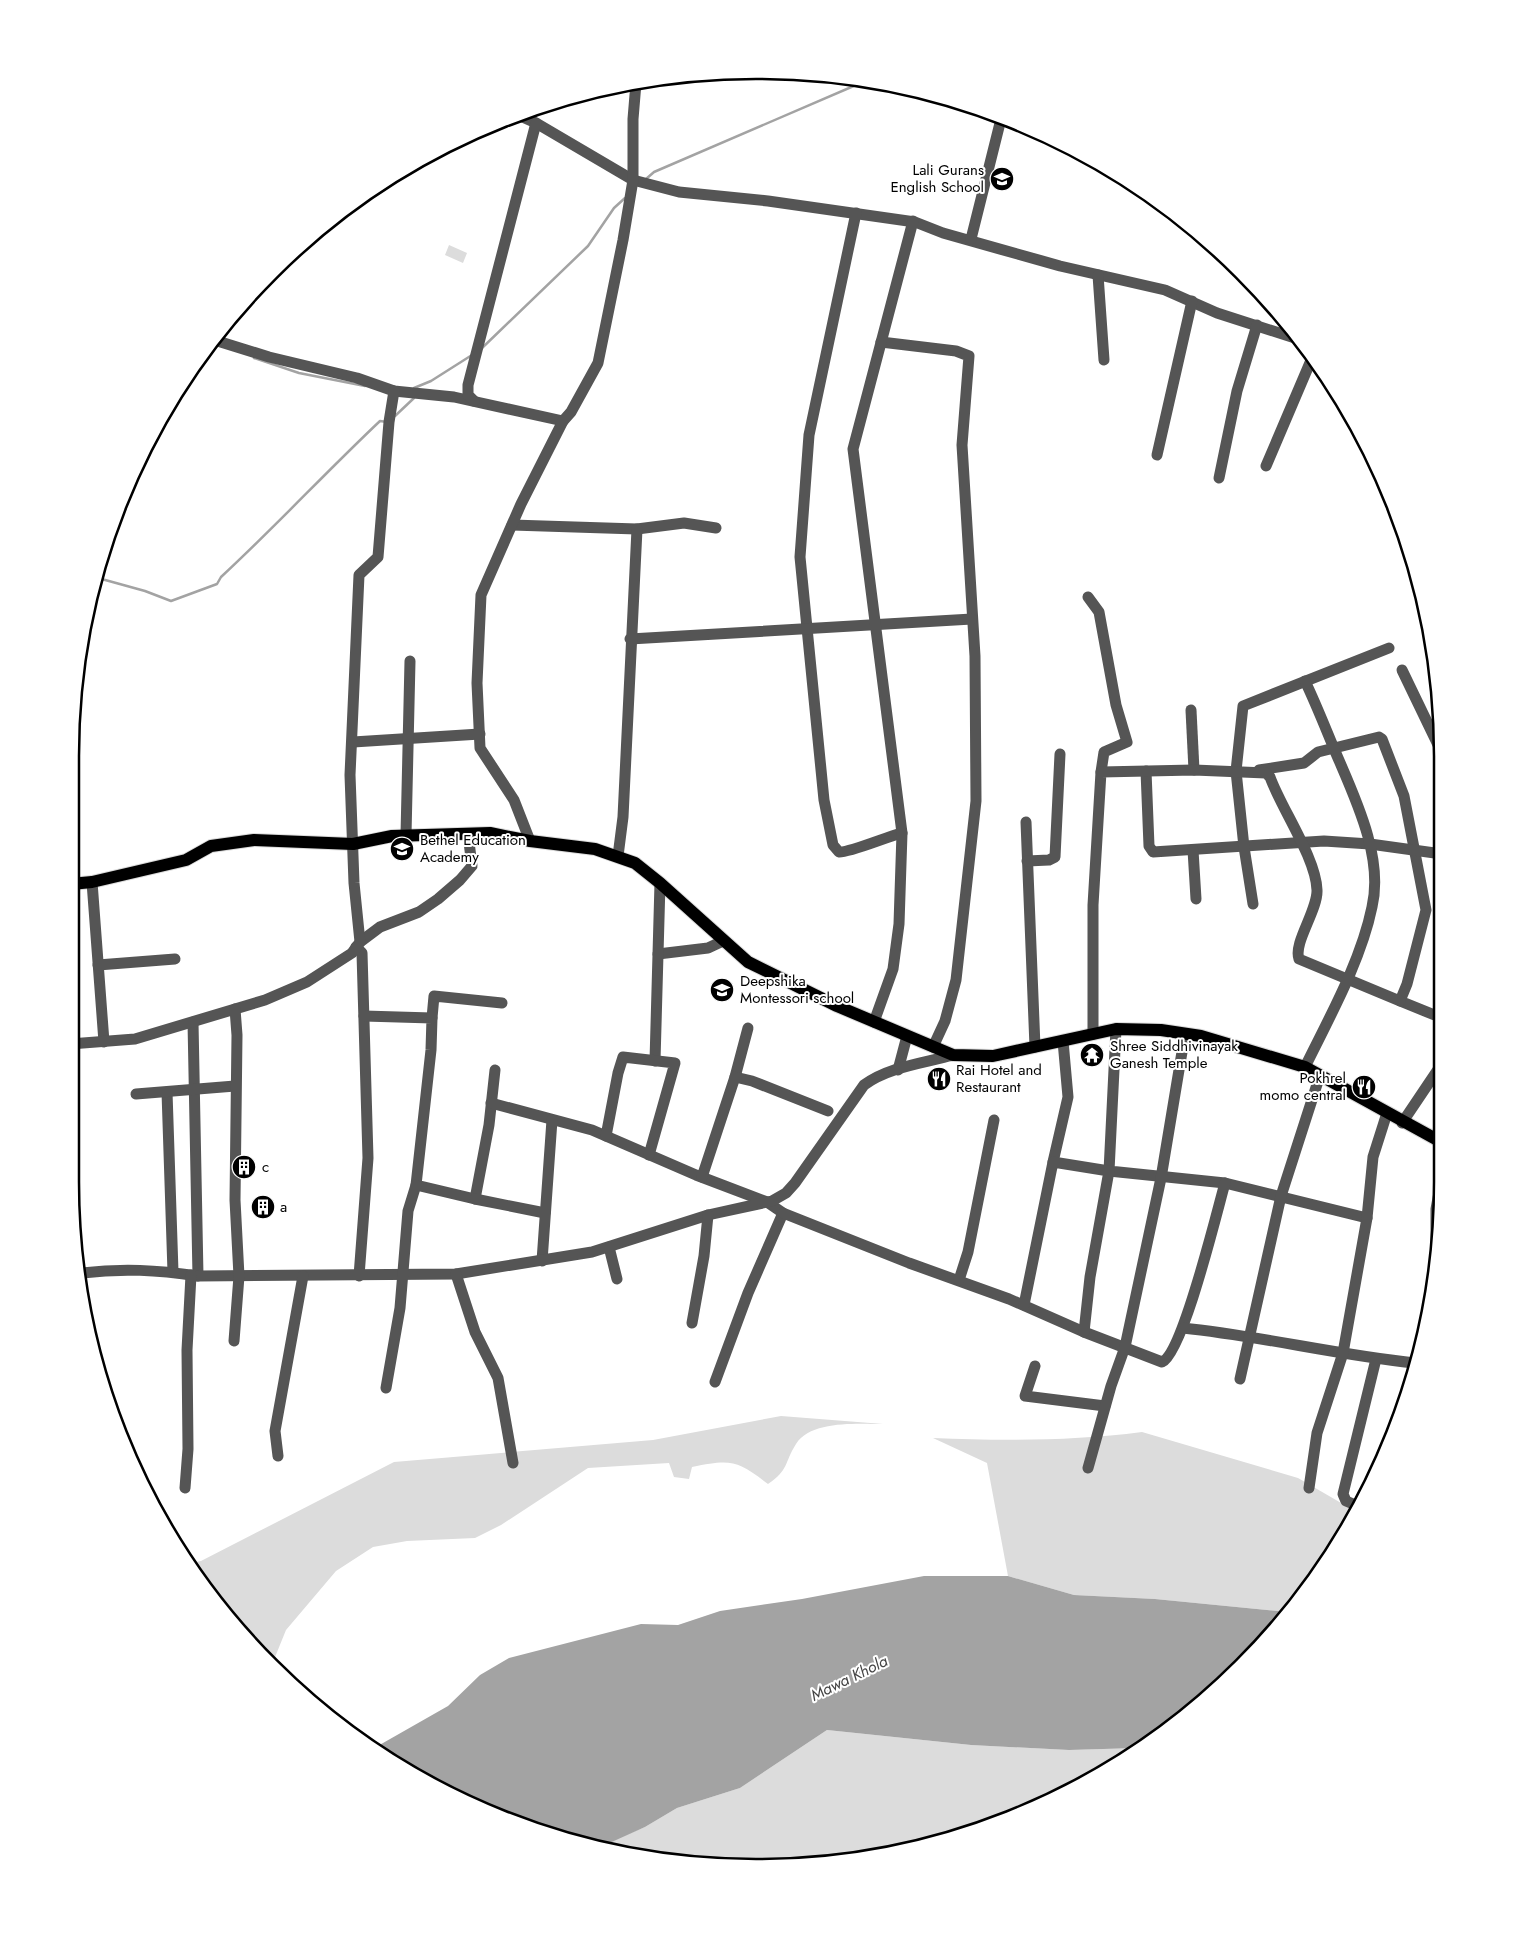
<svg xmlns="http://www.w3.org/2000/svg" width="1513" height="1938" viewBox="0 0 1513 1938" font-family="Jost,sans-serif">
  <rect width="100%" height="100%" fill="#fff"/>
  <g fill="#dcdcdc">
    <polygon points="449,245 467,253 463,263 445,255"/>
    <path d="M781 1416 883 1424C858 1424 811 1420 796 1444 784 1463 789 1470 768 1484 737 1460 731 1459 692 1467L689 1479 674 1477 669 1463 588 1468 501 1525 475 1538 407 1541 373 1547 336 1571 286 1630 271 1667 191 1563 201 1561 394 1462 653 1440Z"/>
    <path d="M1142 1432 1298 1478 1355 1511 1327 1563 1287 1612 1155 1599 1074 1595 1008 1576 987 1463 933 1438C1003 1441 1073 1441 1142 1432Z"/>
    <polygon points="827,1730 971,1745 1069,1750 1137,1748 1100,1776 934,1845 757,1868 596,1847 645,1827 677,1808 740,1788"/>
  </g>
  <polygon fill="#a3a3a3" points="924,1576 1008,1576 1074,1595 1155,1599 1287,1612 1242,1667 1137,1748 1069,1750 971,1745 827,1730 740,1788 677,1808 645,1827 605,1845 596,1847 579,1845 414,1776 376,1747 448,1706 480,1675 509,1658 641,1624 678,1625 720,1611 802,1599"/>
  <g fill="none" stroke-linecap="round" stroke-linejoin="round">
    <g stroke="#a3a3a3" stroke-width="2.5">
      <polyline points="646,179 654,172 863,82"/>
      <polyline points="481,349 588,246 614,208 625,198"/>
      <polyline points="254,358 299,373 365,386"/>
      <polyline points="414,388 431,381 472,355"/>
      <polyline points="395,416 414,398"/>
      <path d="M98 578 145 591 171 601 217 584 221 577C276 526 326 472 380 421L387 422"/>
    </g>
    <g stroke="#dbdbdb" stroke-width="14">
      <polyline id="major" points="71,884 92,882 186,860 211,846 254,840 353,844 392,836 490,833 530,841 595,849 635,863 660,883 748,962 837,1006 953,1055 993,1056 1116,1029 1161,1030 1201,1036 1305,1067 1443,1143"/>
    </g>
    <g stroke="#555" stroke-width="11">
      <polyline points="518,115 536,123 633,180 679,192 768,201 915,222 943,233 1060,266 1165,290 1217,313 1298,339"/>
      <path d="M856 213 809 435 800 557 824 800 833 845 839 852C849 853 886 837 902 833"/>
      <polyline points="971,239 1001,119"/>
      <polyline points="1098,275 1104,360"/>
      <polyline points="211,339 269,357 357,378 394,391 454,397 563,421"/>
      <polyline points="881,342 956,351 969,356 962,445 975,656 976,801 956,980 945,1021 933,1047"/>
      <polyline points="474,401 468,395 468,385 536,123"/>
      <polyline points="1157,455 1192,301"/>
      <polyline points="1266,466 1312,358"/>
      <polyline points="1219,478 1237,391 1257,325"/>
      <polyline points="512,525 637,529 684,523 716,528"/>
      <polyline points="1088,597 1099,612 1116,705 1127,742 1104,752 1101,772"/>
      <polyline points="630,639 972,619"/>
      <polyline points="1402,670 1442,753"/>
      <polyline points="1191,710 1194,770"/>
      <polyline points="353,742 480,734"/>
      <polyline points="1259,770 1304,763 1318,752 1379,737 1382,739 1404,796 1426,910 1407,984 1400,1001 1442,1018"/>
      <polyline points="1146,771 1149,846 1153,852 1324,841 1370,844 1442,854"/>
      <polyline points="1026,822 1035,1047"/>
      <polyline points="406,835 410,661"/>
      <polyline points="530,841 514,800 480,748 477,683 481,595 521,504 563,421 571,412 598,363 623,240 633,180 633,119 636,83"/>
      <polyline points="1193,850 1196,899"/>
      <polyline points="618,856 623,817 637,529"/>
      <polyline points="1027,861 1049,860 1055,857 1060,754"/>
      <polyline points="92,882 104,1042"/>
      <polyline points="1253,904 1244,847 1236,771 1243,706 1389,648"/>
      <polyline points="360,942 380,927 419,912 438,899 460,880 472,866 468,834"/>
      <polyline points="356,947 362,953 368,1158 359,1276"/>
      <polyline points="658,954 708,948 723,941"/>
      <polyline points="98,965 175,959"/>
      <polyline points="364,1016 432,1018 431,1050 416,1185 475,1199 489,1125 495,1070"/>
      <polyline points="432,1018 434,996 502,1003"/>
      <polyline points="193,1022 198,1276"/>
      <polyline points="874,1022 893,969 899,924 902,833 853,449 913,221"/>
      <polyline points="1116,1029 1109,1171 1225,1183 1367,1218"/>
      <path d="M1093 1034V905L1101 772 1194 770 1266 773 1270 777C1281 808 1316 858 1317 890 1318 910 1293 943 1299 959L1400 1001"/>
      <polyline points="70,1044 135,1039 265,1000 307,982 352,953 360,942 354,883 350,775 359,575 378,557 389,422 394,391"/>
      <polyline points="655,1061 660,883"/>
      <path d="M1305 1067C1329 1018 1361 961 1372 907 1384 856 1354 796 1335 751 1325 727 1316 704 1305 681"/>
      <polyline points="898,1070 907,1036"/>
      <polyline points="735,1077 748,1028"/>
      <polyline points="167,1092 173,1272"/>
      <polyline points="136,1094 235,1086"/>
      <polyline points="491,1103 592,1130 696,1175 767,1202 783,1213 748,1293 715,1382"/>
      <polyline points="1402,1123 1443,1062"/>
      <polyline points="606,1136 618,1073 623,1057 675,1063 649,1155"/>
      <polyline points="1053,1162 1068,1097 1063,1041"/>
      <polyline points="702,1177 735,1077 752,1081 828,1111"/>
      <polyline points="475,1199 545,1213"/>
      <path d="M783 1213 909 1263 1009 1299 1084 1332 1162 1362C1183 1353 1217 1211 1225 1183"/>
      <polyline points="609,1247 617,1279"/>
      <polyline points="1436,1254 1436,1209 1443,1171"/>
      <polyline points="542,1261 552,1120"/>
      <path d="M82 1273C123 1268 157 1270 198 1276L456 1274 592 1252 708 1215 772 1201 786 1193 795 1183 864 1085C888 1067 924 1063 953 1055"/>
      <polyline points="456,1274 475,1332 498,1378 513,1463"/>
      <polyline points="959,1280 968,1252 994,1120"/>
      <polyline points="1024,1305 1053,1162 1109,1171 1090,1277 1084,1332"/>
      <polyline points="692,1323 704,1256 708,1215"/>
      <path d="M1183 1328C1261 1336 1337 1355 1415 1363"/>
      <polyline points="234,1341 239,1276 235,1200 237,1035 235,1009"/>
      <polyline points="1035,1366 1025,1396 1105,1406"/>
      <polyline points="1240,1379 1281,1196 1320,1075"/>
      <polyline points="386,1388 400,1308 408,1211 416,1185"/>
      <polyline points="278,1456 275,1431 303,1276"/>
      <polyline points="1088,1468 1111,1386 1125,1347 1161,1178 1185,1034"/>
      <polyline points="185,1488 188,1449 187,1350 191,1275"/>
      <polyline points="1309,1488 1317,1433 1343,1353 1367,1218 1373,1157 1387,1113"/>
      <polyline points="1358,1506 1346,1501 1343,1494 1376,1359"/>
    </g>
    <use href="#major" stroke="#000" stroke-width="12"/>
  </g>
  <defs>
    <g id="school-disc" transform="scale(1.25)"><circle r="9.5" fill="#000" stroke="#fff"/><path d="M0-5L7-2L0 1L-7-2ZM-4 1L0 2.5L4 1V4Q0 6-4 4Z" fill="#fff"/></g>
    <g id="temple-disc" transform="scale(1.25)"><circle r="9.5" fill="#000" stroke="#fff"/><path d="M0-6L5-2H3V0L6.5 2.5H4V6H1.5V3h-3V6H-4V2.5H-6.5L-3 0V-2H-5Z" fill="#fff"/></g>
    <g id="restaurant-disc" transform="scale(1.25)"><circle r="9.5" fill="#000" stroke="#fff"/><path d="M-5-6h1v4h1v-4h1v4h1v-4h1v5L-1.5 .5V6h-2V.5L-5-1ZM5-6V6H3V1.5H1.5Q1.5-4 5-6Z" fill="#fff"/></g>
    <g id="building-disc" transform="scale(1.25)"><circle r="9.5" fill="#000" stroke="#fff"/><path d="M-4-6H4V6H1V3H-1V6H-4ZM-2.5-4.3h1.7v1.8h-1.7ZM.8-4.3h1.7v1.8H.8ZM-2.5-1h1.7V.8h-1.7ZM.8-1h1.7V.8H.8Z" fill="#fff"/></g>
  </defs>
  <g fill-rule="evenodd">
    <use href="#school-disc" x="1002" y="179"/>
    <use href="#school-disc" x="402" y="849"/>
    <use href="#school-disc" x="722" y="990"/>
    <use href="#temple-disc" x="1092" y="1055"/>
    <use href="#restaurant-disc" x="939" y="1079"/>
    <use href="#restaurant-disc" x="1364" y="1087"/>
    <use href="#building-disc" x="244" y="1167"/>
    <use href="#building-disc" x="263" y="1207"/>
  </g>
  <g text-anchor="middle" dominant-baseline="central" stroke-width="4" stroke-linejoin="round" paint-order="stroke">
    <g font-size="15" fill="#000" stroke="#fff" text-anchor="start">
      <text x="984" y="170" text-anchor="end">Lali Gurans<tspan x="984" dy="17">English School</tspan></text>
      <text x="420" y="840">Bethel Education<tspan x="420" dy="17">Academy</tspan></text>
      <text x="740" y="981">Deepshika<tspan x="740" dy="17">Montessori school</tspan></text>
      <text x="1110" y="1046">Shree Siddhivinayak<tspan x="1110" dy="17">Ganesh Temple</tspan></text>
      <text x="956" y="1070">Rai Hotel and<tspan x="956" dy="17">Restaurant</tspan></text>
      <text x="1346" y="1078" text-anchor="end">Pokhrel<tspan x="1346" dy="17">momo central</tspan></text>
      <text x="262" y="1167">c</text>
      <text x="280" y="1207">a</text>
    </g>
    <g font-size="16" font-style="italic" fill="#444" stroke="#fff">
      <text transform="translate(849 1678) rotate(-26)">Mawa Khola</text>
    </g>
  </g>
  <path d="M0 0H1513V1938H0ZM756 79H757A677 677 0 0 1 1434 756V1182A677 677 0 0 1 757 1859H756A677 677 0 0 1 79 1182V756A677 677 0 0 1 756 79Z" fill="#fff" fill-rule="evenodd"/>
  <path fill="none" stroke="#000" stroke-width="2.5" d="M756 79H757A677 677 0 0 1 1434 756V1182A677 677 0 0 1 757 1859H756A677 677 0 0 1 79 1182V756A677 677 0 0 1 756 79Z"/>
</svg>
